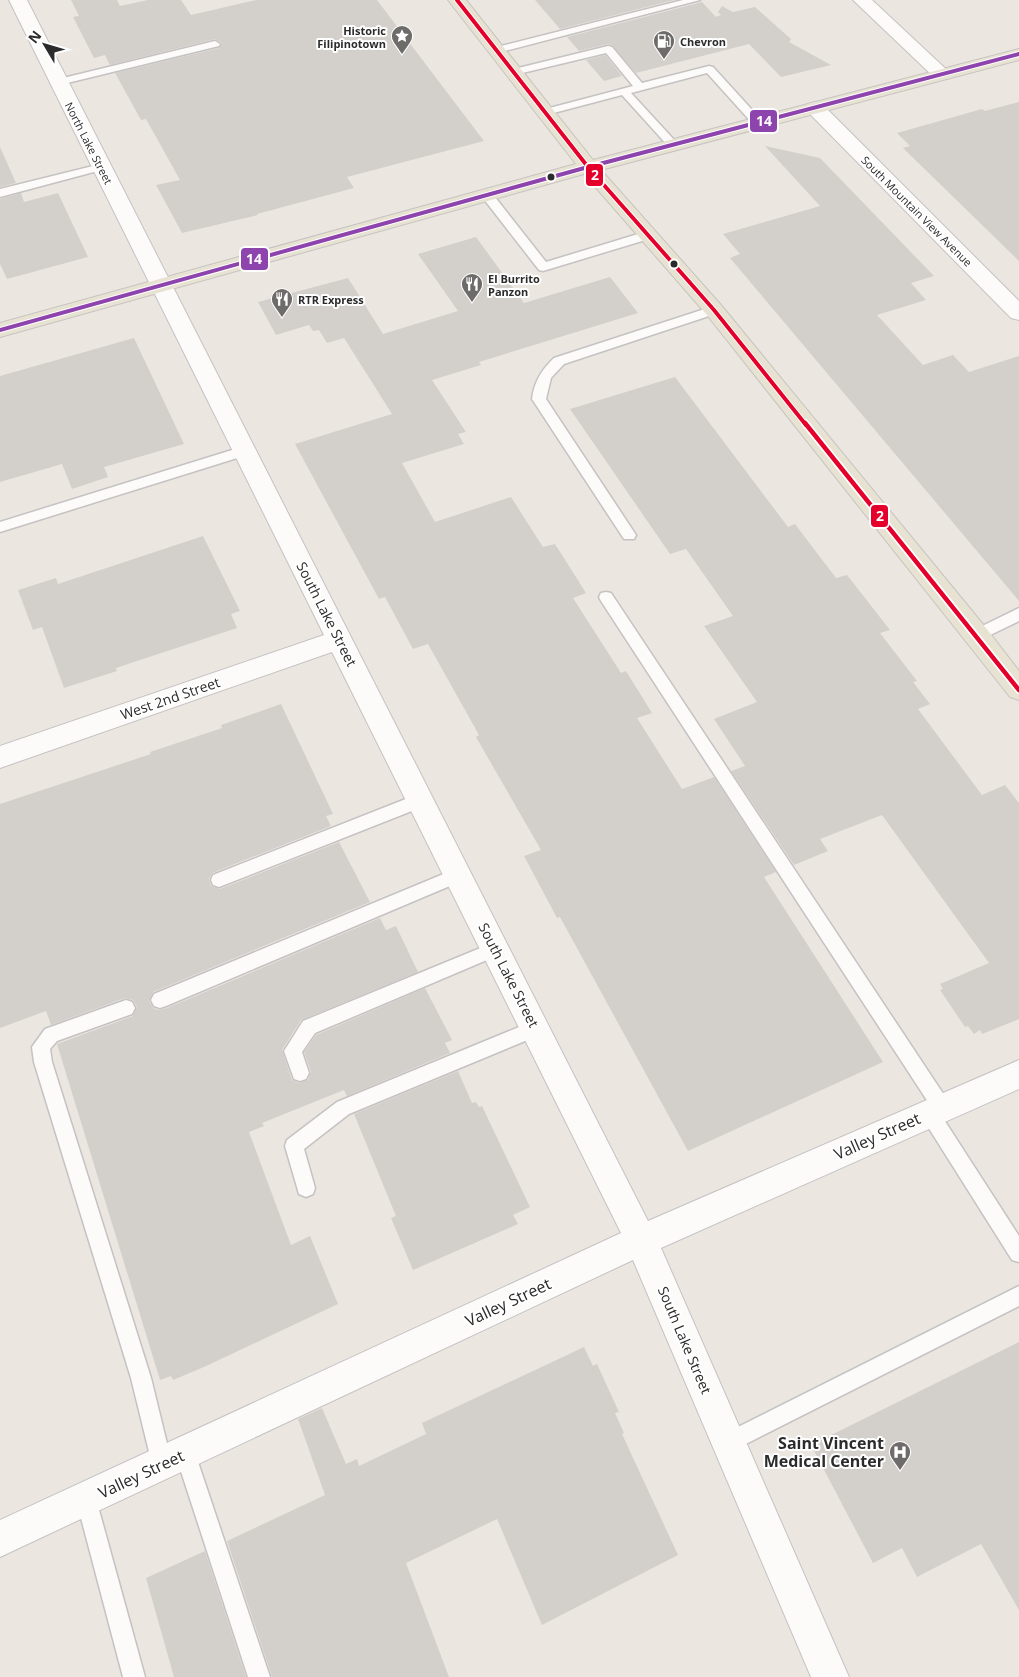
<svg xmlns="http://www.w3.org/2000/svg" width="1019" height="1677" viewBox="0 0 1019 1677" font-family="'Open Sans',sans-serif">
  <rect width="100%" height="100%" fill="#ebe6e0"/>
  <g fill="#d3d0cc">
    <polygon points="71,0 117,0 120,6 148,0 181,0 191,15 256,0 377,0 484,141 347,177 354,188 257,214 258,215 182,233 156,185 180,180 146,119 141,120 115,73 219,48 222,43 215,39 110,65 105,55 94,58 73,17 79,16"/>
    <polygon points="535,0 674,0 560,29"/>
    <polygon points="702,2 716,17 721,15 718,12 722,6 733,12 755,7 791,39 789,42 831,65 781,77 749,44 636,73 612,45 608,44 579,51 567,37"/>
    <polygon points="605,55 622,76 604,81 586,60"/>
    <polygon points="1019,102 1019,261 903,148 910,146 897,133 982,109 985,111"/>
    <polygon points="765,146 820,158 934,276 911,283 926,300 877,315 923,365 953,355 969,372 1019,356 1019,601 730,258 740,254 723,234 820,206"/>
    <polygon points="0,147 16,183 0,187"/>
    <polygon points="21,193 24,202 58,193 88,257 7,279 0,264 0,199"/>
    <polygon points="476,237 524,303 610,277 638,313 479,362 481,365 432,380 466,432 458,434 464,444 402,463 435,522 511,497 543,547 555,544 586,593 573,598 621,673 626,671 652,713 637,718 682,789 714,777 776,872 764,877 883,1062 688,1151 560,917 557,918 524,856 541,850 476,737 479,735 428,644 413,649 385,597 379,599 295,444 392,414 344,338 327,343 319,330 313,331 309,325 276,335 258,302 348,278 383,334 458,311 418,254"/>
    <polygon points="134,338 184,444 104,467 108,477 72,489 62,464 0,482 0,376"/>
    <polygon points="675,377 788,527 795,524 836,578 847,575 890,630 880,633 917,681 913,682 930,704 918,709 982,795 1005,785 1019,803 1019,1019 982,1034 980,1030 974,1034 968,1026 965,1027 940,990 943,989 940,984 989,963 882,815 820,839 828,851 794,865 731,771 745,766 714,719 757,702 704,626 733,616 686,549 670,554 570,409"/>
    <polygon points="203,536 240,611 231,614 237,628 116,668 117,671 64,688 42,627 33,630 18,590 56,578 58,584"/>
    <polygon points="281,704 333,814 326,816 331,826 212,873 209,879 211,886 220,889 339,842 370,902 153,992 149,1001 153,1008 159,1010 167,1008 380,918 386,930 396,926 418,972 301,1020 282,1050 292,1080 299,1083 308,1080 311,1072 304,1052 316,1035 425,988 452,1040 445,1043 450,1053 347,1096 344,1090 262,1123 264,1126 249,1132 291,1245 310,1236 338,1304 204,1367 173,1380 171,1376 160,1380 57,1044 133,1016 137,1007 133,1000 125,998 51,1025 46,1011 0,1028 0,804 151,754 150,752 222,728 221,725"/>
    <polygon points="458,1071 472,1103 476,1102 479,1107 482,1106 530,1207 513,1215 518,1224 413,1270 391,1218 396,1216 354,1114"/>
    <polygon points="1019,1342 1019,1610 981,1544 917,1577 902,1548 873,1563 811,1445"/>
    <polygon points="584,1347 593,1366 597,1364 619,1412 615,1413 624,1433 622,1434 678,1555 542,1625 497,1519 406,1563 449,1677 272,1677 227,1541 325,1495 298,1419 322,1408 346,1464 357,1459 359,1466 426,1434 422,1423"/>
    <polygon points="205,1551 246,1677 174,1677 146,1578"/>
  </g>
  <g fill="none" stroke-linecap="round" stroke-linejoin="round">
    <g stroke="#c4c2c2" stroke-width="3">
      <g id="service">
        <polygon points="683,0 700,0 497,53 492,50 493,48"/>
        <polygon points="215,41 220,44 219,46 59,85 54,82 55,80"/>
        <polygon points="608,46 612,47 642,83 709,66 713,67 764,123 762,125 754,125 707,73 631,93 677,143 679,145 673,148 669,147 622,95 546,115 542,114 542,110 633,86 606,53 514,75 509,72 510,70"/>
        <polygon points="101,164 105,165 105,169 0,197 0,189"/>
        <polygon points="487,191 491,192 546,262 648,231 654,235 652,238 543,271 539,270 483,198 481,195"/>
        <path d="M714 306 720 310 718 313 564 364 551 378 546 399 636 535 634 539H624L532 399C534 382 542 369 554 358Z"/>
        <polygon points="245,446 252,451 250,454 0,532 0,522"/>
        <polygon points="606,592 611,593 948,1101 951,1107 948,1113 941,1115 1019,1236 1019,1262 1012,1260 923,1119 920,1113 923,1107 930,1105 601,601 599,597 601,593"/>
        <polygon points="1019,608 1019,621 982,639 972,639 970,635 972,631"/>
        <polygon points="421,793 427,795 429,800 427,805 219,887 213,885 211,880 213,875"/>
        <polygon points="458,868 464,870 466,875 464,880 166,1006 160,1008 154,1006 151,1000 154,994"/>
        <polygon points="495,942 501,944 504,949 501,954 315,1033 302,1052 309,1073 306,1079 300,1081 294,1079 284,1051 303,1021"/>
        <polygon points="126,1000 132,1002 135,1008 132,1014 57,1041 50,1049 52,1062 151,1378 172,1464 169,1471 162,1474 155,1471 152,1464 131,1378 34,1062 32,1047 45,1029"/>
        <polygon points="536,1020 542,1022 545,1028 542,1034 349,1114 304,1149 315,1188 313,1194 306,1197 299,1194 285,1146 287,1140 337,1102"/>
        <polygon points="1019,1286 1019,1306 736,1449 729,1452 722,1449 719,1442 722,1435"/>
        <polygon points="185,1443 192,1446 195,1453 270,1677 248,1677 175,1453 178,1446"/>
        <polygon points="86,1489 93,1492 96,1499 145,1677 123,1677 76,1499 79,1492"/>
      </g>
    </g>
    <g stroke="#c4c2c2" stroke-width="2">
      <g id="minor">
        <polygon points="9,0 27,0 648,1221 1019,1060 1019,1089 661,1248 849,1677 811,1677 633,1260 0,1557 0,1520 621,1233 332,652 0,768 0,746 324,635"/>
        <polygon points="853,0 872,0 948,71 951,75 948,79 936,79"/>
        <polygon points="815,102 822,104 1019,301 1019,320 1011,318 808,112 806,108 808,104"/>
      </g>
    </g>
    <g stroke="#c5c4c1" stroke-width="2">
      <polygon id="primary" points="448,0 466,0 593,160 1019,49 1019,60 601,170 721,305 986,628 1019,671 1019,700 1010,697 707,315 584,174 0,337 0,323 576,164"/>
    </g>
    <use href="#service" fill="#fcfbfa" fill-rule="evenodd"/>
    <use href="#minor" fill="#fcfbfa" fill-rule="evenodd"/>
    <use href="#primary" fill="#e8e2d2" fill-rule="evenodd"/>
    <g stroke="#fff" stroke-width="6">
      <polyline id="bus-1" points="0,330 588,167 1019,54"/>
    </g>
    <g stroke="#fff" stroke-width="6">
      <polyline id="bus-2-far1" points="457,0 588,167 714,310 806,425"/>
    </g>
    <g stroke="#fff" stroke-width="8">
      <polyline id="bus-2" points="805,423 1019,690"/>
    </g>
    <use href="#bus-1" stroke="#8e44ad" stroke-width="4"/>
    <use href="#bus-2-far1" stroke="#e4002b" stroke-width="4"/>
    <use href="#bus-2" stroke="#e4002b" stroke-width="4.5"/>
  </g>
  <defs>
    <g id="sight-pin" transform="scale(1.125)"><path d="M0 17L-7.5 6A9.5 9.5 0 1 1 7.5 6Z" fill="#6e6c6a" stroke="#fff"/><path d="M0-6L1.8-2.2L6-1.7L2.9 1.2L3.7 5.4L0 3.3L-3.7 5.4L-2.9 1.2L-6-1.7L-1.8-2.2Z" fill="#fff"/></g>
    <g id="fuel-pin" transform="scale(1.125)"><path d="M0 17L-7.5 6A9.5 9.5 0 1 1 7.5 6Z" fill="#6e6c6a" stroke="#fff"/><path d="M-5.5-6h7V0h2V4h1.3V-2.5L3-4.5l.8-.8L6-3V5H2.5V1h-1V6h-7ZM-4.2-4.7v3.2H.2V-4.7Z" fill="#fff"/></g>
    <g id="restaurant-pin" transform="scale(1.125)"><path d="M0 17L-7.5 6A9.5 9.5 0 1 1 7.5 6Z" fill="#6e6c6a" stroke="#fff"/><path d="M-5-6h1v4h1v-4h1v4h1v-4h1v5L-1.5 .5V6h-2V.5L-5-1ZM5-6V6H3V1.5H1.5Q1.5-4 5-6Z" fill="#fff"/></g>
    <g id="hospital-pin" transform="scale(1.125)"><path d="M0 17L-7.5 6A9.5 9.5 0 1 1 7.5 6Z" fill="#6e6c6a" stroke="#fff"/><path d="M-5-5h3v3.5h4V-5h3V5h-3V1.5h-4V5h-3Z" fill="#fff"/></g>
  </defs>
  <g fill-rule="evenodd">
    <use href="#sight-pin" x="402" y="36"/>
    <use href="#fuel-pin" x="664" y="41"/>
    <use href="#restaurant-pin" x="472" y="284"/>
    <use href="#restaurant-pin" x="282" y="299"/>
    <use href="#hospital-pin" x="900" y="1452"/>
  </g>
  <g fill="#2b2b2b" stroke="#fff" stroke-width="2">
    <circle cx="551" cy="177" r="4.5"/>
    <circle cx="674" cy="264" r="4.5"/>
  </g>
  <g text-anchor="middle" dominant-baseline="central" stroke-width="4" stroke-linejoin="round" paint-order="stroke">
    <g font-size="11" font-weight="bold" fill="#2b2b2b" stroke="#fff" text-anchor="start">
      <text x="386" y="30" text-anchor="end">Historic<tspan x="386" dy="13">Filipinotown</tspan></text>
      <text x="680" y="41">Chevron</text>
      <text x="488" y="278">El Burrito<tspan x="488" dy="13">Panzon</tspan></text>
      <text x="298" y="299">RTR Express</text>
    </g>
    <g font-size="11" fill="#2b2b2b" stroke="#fff">
      <text transform="translate(89 143) rotate(63)">North Lake Street</text>
      <text transform="translate(917 211) rotate(45)">South Mountain View Avenue</text>
    </g>
    <g font-size="14" fill="#2b2b2b" stroke="#fff">
      <text transform="translate(327 614) rotate(63)">South Lake Street</text>
      <text transform="translate(170 698) rotate(-19)">West 2nd Street</text>
      <text transform="translate(509 975) rotate(63)">South Lake Street</text>
      <text transform="translate(685 1340) rotate(67)">South Lake Street</text>
    </g>
    <g font-size="16" fill="#2b2b2b" stroke="#fff">
      <text transform="translate(877 1136) rotate(-24)">Valley Street</text>
      <text transform="translate(508 1302) rotate(-25)">Valley Street</text>
      <text transform="translate(141 1474) rotate(-25)">Valley Street</text>
    </g>
    <g font-size="16" font-weight="bold" fill="#2b2b2b" stroke="#fff" text-anchor="end">
      <text x="884" y="1443">Saint Vincent<tspan x="884" dy="18">Medical Center</tspan></text>
    </g>
  </g>
  <g stroke="#fff" stroke-width="2">
    <rect x="749" y="109" width="29" height="24" rx="5" fill="#8e44ad"/>
    <rect x="585" y="163" width="19" height="24" rx="5" fill="#e4002b"/>
    <rect x="240" y="247" width="29" height="24" rx="5" fill="#8e44ad"/>
    <rect x="870" y="504" width="19" height="24" rx="5" fill="#e4002b"/>
  </g>
  <g font-size="14" text-anchor="middle" font-weight="bold" fill="#fff">
    <text x="764" y="126">14</text>
    <text x="595" y="180">2</text>
    <text x="254" y="264">14</text>
    <text x="880" y="521">2</text>
  </g>
  <g transform="translate(45 45) rotate(308)" stroke="#ffffff" stroke-width="4" paint-order="stroke">
  <path d="M0-4L9 19L0 12L-9 19Z" fill="#2b2b2b"/>
  <text y="-8" font-size="14" font-weight="bold" text-anchor="middle" fill="#2b2b2b">N</text>
  </g>
</svg>
